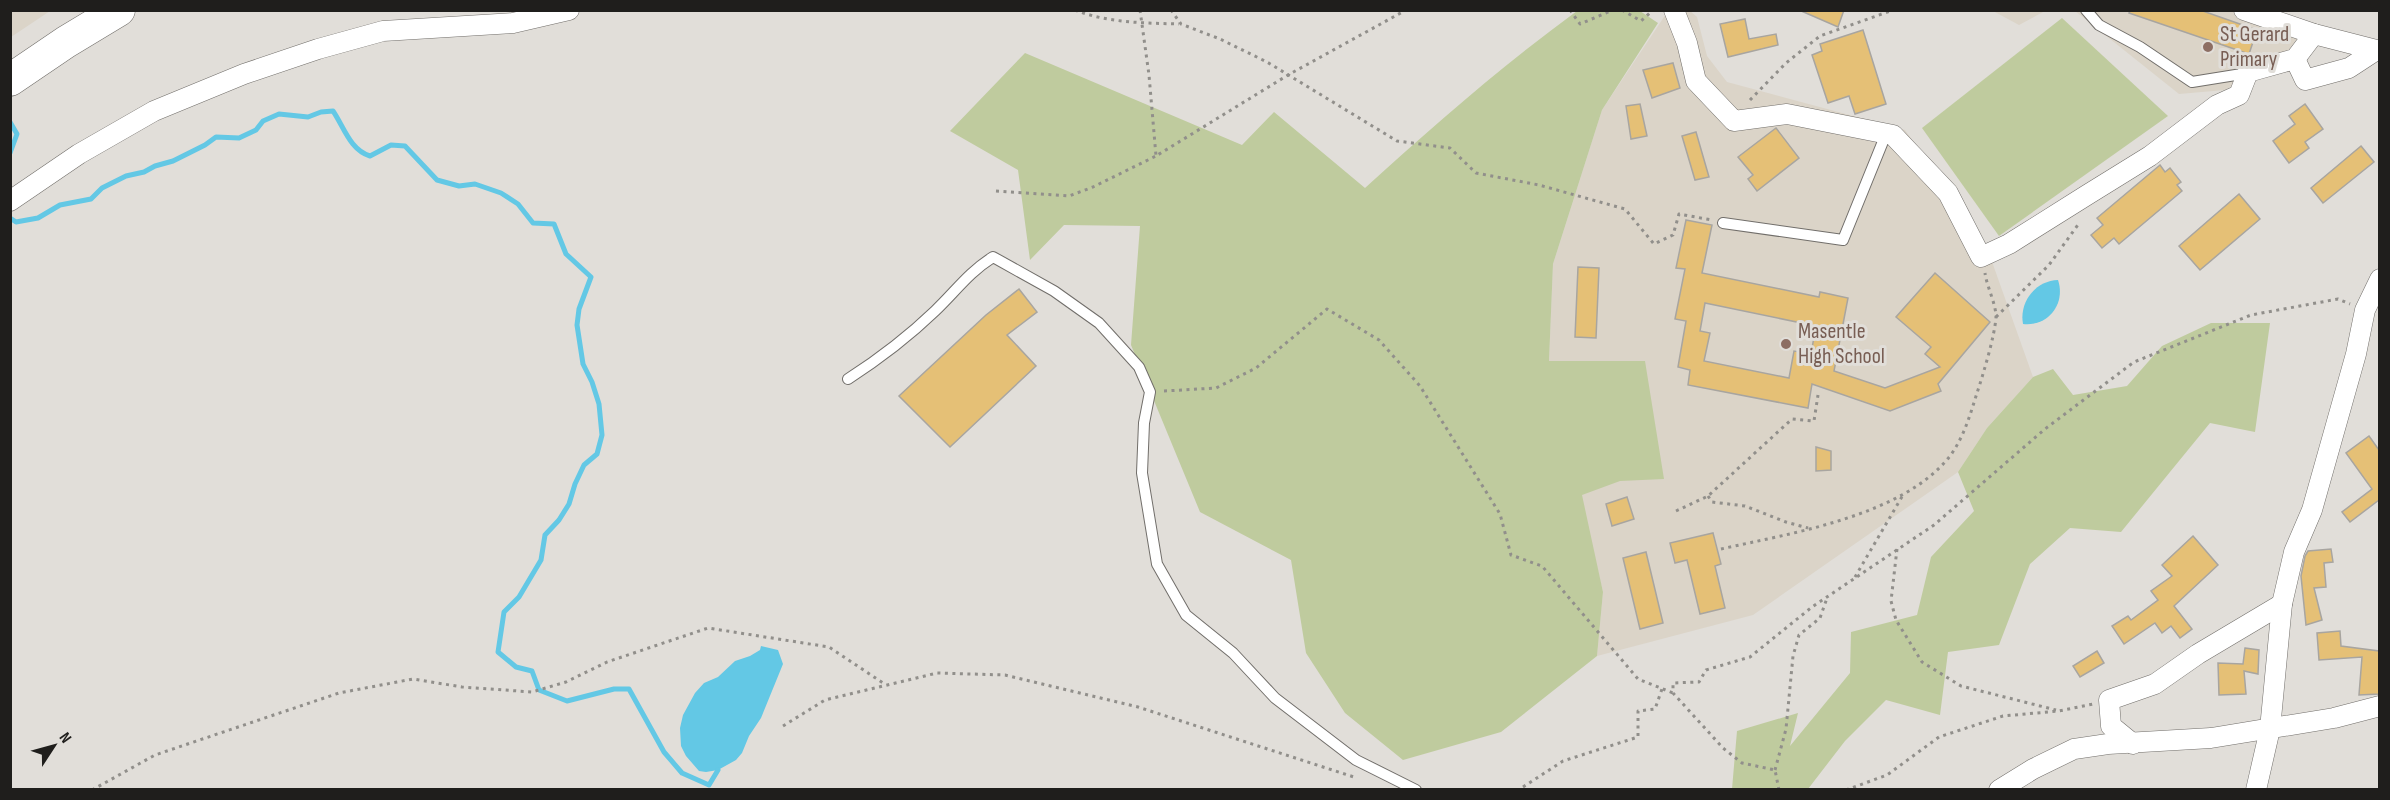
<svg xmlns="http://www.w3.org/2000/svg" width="2390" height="800" viewBox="0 0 2390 800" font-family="'Sofia Sans Condensed',sans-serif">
  <rect width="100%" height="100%" fill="#e1ded9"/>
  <g fill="#dbd4c8">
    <polygon points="11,10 50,10 50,11 11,37"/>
    <polygon points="1689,10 1697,17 1707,56 1727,82 1905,130 1985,242 2033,377 1987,428 1958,472 1753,615 1597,656 1603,592 1549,361 1553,264 1602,110 1668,11"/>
    <polygon points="1993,11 2045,11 2019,25"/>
    <polygon points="2075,11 2232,11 2307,36 2291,53 2225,90 2179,94"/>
  </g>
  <g fill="#bfcb9e">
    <path d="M1577 11H1640L1658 23 1602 110 1553 264 1549 361H1645L1664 479 1620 481 1582 495 1603 592 1597 656 1501 732 1403 760 1345 713 1306 653 1291 560 1200 512 1131 345 1140 226 1064 225 1030 260 1018 170 950 131 1025 53 1242 145 1274 112 1365 188C1433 126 1503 65 1577 11Z"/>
    <polygon points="2062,18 2168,116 1999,236 1922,128"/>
    <polygon points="2211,323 2270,323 2255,432 2210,423 2121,532 2070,528 2030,564 1999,645 1948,652 1940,715 1886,700 1845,741 1808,789 1732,789 1737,731 1798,713 1790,746 1850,673 1851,632 1917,615 1931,557 1974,511 1958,472 1987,428 2033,377 2053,369 2073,395 2127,386 2162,346"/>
  </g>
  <g fill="#63c8e5">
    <path d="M2058 280C2066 304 2048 327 2023 324 2019 302 2035 281 2058 280Z"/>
    <polygon points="761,646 778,650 783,664 761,718 749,736 742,753 736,760 718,770 706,772 699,771 686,756 681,746 680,728 683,715 695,693 704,683 718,677 735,661 750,656 760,650"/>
  </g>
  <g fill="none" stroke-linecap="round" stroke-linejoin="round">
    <g stroke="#63c8e5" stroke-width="5">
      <polyline points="10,122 17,134 10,153"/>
      <path d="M10 218 16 222 38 218 60 205 91 199 102 188 126 176 144 172 155 166 173 161 205 145 216 137 239 138 256 130 263 121 279 114 308 117 321 112 333 111C344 127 350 150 370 156L391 145 405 146 437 180 459 186 475 184 501 193 518 204 533 223 554 224 566 254 591 277 579 309 577 325 583 364 592 382 599 404 602 435 597 454 584 465 575 484 569 504 559 520 545 535 541 560 519 597 504 612 498 652 516 667 532 671 539 690 567 701 614 689H629L664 752 682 773 709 785 718 770"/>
    </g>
  </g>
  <g fill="#e5c076" stroke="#a8a5a0" stroke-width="1.5" fill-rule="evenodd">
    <polygon points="1799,10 1844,10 1838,27"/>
    <polygon points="2130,10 2200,10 2257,30 2249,54 2129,13"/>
    <polygon points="1745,19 1749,39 1776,34 1778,45 1728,57 1720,24"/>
    <polygon points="1863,30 1886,104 1855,114 1849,96 1828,103 1812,55 1822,51 1820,44"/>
    <polygon points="1673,63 1680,88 1652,98 1643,70"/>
    <polygon points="1640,104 1647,136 1631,139 1626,106"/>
    <polygon points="2305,104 2323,129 2305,142 2309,148 2289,163 2273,141 2295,124 2289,116"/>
    <polygon points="1776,128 1799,158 1757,191 1748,179 1753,175 1738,157"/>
    <polygon points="1696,132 1709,177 1695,180 1682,136"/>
    <polygon points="2361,146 2374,162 2323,203 2311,188"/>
    <polygon points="2160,165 2165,172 2170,168 2181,182 2177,185 2182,191 2119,244 2114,238 2102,248 2091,235 2103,225 2097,218"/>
    <polygon points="2239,194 2260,219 2200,270 2179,246"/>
    <path d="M1686 220 1712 225 1702 273 1819 297 1820 292 1848 298 1834 371 1885 388 1940 367 1925 354 1931 347 1896 317 1935 273 1990 322 1938 384 1941 391 1890 411 1812 384 1808 408 1688 385 1690 370 1678 367 1686 321 1675 319 1685 269 1676 268ZM1705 303 1816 326 1811 354 1794 351 1789 378 1704 361 1710 333 1700 331Z"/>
    <polygon points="1578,267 1599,268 1596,338 1575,337"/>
    <polygon points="1019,289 1037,312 1007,335 1036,366 950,447 899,396 986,315"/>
    <polygon points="2369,436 2379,450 2379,500 2350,522 2342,512 2372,489 2346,453"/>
    <polygon points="1816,447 1831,451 1831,470 1816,471"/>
    <polygon points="1627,497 1634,519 1612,526 1606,504"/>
    <polygon points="1713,533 1721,564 1715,566 1725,608 1700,614 1687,560 1675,563 1670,543"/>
    <polygon points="2193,536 2218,565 2174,606 2192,629 2180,638 2171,626 2162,633 2155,623 2124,644 2112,626 2128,616 2131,620 2158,600 2151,591 2172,576 2162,565"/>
    <polygon points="2331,549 2333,562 2324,563 2326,587 2314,588 2322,620 2306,625 2301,576 2305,556 2308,551"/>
    <polygon points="1646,552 1663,623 1640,629 1623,558"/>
    <polygon points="2340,631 2341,646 2379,651 2379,694 2359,695 2362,657 2319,660 2317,633"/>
    <polygon points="2245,648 2259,650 2258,674 2244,671 2246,694 2219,695 2218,663 2243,664"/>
    <polygon points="2097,651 2104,663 2080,677 2073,666"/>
  </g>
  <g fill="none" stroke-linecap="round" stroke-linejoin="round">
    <g stroke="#716e6a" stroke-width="12">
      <g id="service">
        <polyline points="2086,10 2099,25 2140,47 2192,82 2248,73"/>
        <polyline points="1723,223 1843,240 1886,134"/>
        <path d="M848 379C879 359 908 337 935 311 956 291 968 273 993 257L1054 291 1099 323 1139 367 1150 392 1144 423 1142 473 1157 564 1186 615 1233 653 1275 698 1356 760 1416 790"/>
      </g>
    </g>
    <g stroke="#716e6a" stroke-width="21">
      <g id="minor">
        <polyline points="1674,10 1687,43 1696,81 1734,121 1787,114 1893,135 1948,193 1981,257 2009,244 2087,195 2150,156 2217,105 2239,95 2248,72 2295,59 2314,34"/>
        <polyline points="2244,10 2314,34 2380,51"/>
        <polyline points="2295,59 2305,80 2349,68 2375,51"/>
        <polyline points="10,201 79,154 154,111 244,74 318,49 383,31 513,23 569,10"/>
        <polyline points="2133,744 2111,726 2109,700 2155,684 2198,654 2282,604"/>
        <polyline points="1999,790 2033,769 2074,749 2108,744 2211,738 2334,718 2380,706"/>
        <polyline points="2256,790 2270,729 2282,604 2294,552 2312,510 2356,354 2365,310 2380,279"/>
      </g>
    </g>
    <g stroke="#716e6a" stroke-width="33">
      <polyline id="primary" points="10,80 66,42 119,10"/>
    </g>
    <g stroke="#918f8b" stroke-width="3" stroke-dasharray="3 4.5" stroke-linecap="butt">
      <polyline points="974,10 986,10"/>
      <path d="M1075 10C1108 23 1144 23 1179 24"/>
      <polyline points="1140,10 1149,75 1156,156 1288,75 1406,10"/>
      <polyline points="1171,10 1181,24 1220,39 1267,62 1397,141 1450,148 1476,173 1539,185 1625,209 1654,244 1673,235 1679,214 1712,220"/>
      <polyline points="1570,10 1580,24 1613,10"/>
      <polyline points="1622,10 1641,21 1653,10"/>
      <polyline points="1750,100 1786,63 1820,36 1893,10"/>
      <polyline points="996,191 1069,196 1093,187 1156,156"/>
      <polyline points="1996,317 2049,265 2080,222"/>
      <polyline points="1164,391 1216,388 1256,368 1327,309 1379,340 1420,386 1500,514 1511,555 1542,566 1638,679 1673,693"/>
      <polyline points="1708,496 1712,502 1745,506 1786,522 1808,528"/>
      <polyline points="1676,511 1708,496 1792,419 1814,421 1818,395"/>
      <path d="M1721 549C1792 533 1903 516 1950 456 1964 437 1970 415 1977 393 1983 375 1995 335 1996 317 1996 304 1987 287 1985 273"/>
      <polyline points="1897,549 1891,601 1896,620 1922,662 1961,686 2056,710"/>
      <polyline points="1855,577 1903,495"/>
      <polyline points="783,726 825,700 937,673 1005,675 1138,707 1357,778"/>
      <polyline points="1775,770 1786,729 1793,656 1799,635 1820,618 1827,598"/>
      <polyline points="1523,787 1563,761 1638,737 1638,711 1655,709 1662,689"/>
      <polyline points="92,790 155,755 339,693 413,679 462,687 532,692 566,682 607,662 708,628 829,647 886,685"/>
      <polyline points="1779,790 1775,770 1742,763 1723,748 1673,693 1673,683 1699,682 1706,670 1750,657 1812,607 1934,525 2045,429 2134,362 2251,315 2338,299 2350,304"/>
      <polyline points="1846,790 1887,775 1939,737 2003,716 2059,711 2093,704"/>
    </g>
    <use href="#service" stroke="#fff" stroke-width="10"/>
    <use href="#minor" stroke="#fff" stroke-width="20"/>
    <use href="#primary" stroke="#fff" stroke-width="32"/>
  </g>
  <g fill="#8d6e63" stroke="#e1ded9" stroke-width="2">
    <circle cx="2208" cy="47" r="6"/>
    <circle cx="1786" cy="344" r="6"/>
  </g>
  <g text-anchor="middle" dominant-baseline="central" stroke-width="6" stroke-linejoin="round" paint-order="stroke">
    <g font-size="22" fill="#785e54" stroke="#e1ded9" text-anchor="start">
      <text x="2220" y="34">St Gerard<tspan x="2220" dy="25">Primary</tspan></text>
      <text x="1798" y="331">Masentle<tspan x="1798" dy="25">High School</tspan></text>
    </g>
  </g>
  <rect width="2390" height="800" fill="none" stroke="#1f1e1c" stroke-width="24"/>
  <g transform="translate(54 746) rotate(54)" stroke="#e1ded9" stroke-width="4.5" paint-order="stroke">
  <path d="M0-4.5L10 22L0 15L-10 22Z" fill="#1f1e1c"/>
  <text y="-9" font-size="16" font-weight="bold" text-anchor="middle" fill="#1f1e1c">N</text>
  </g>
</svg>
